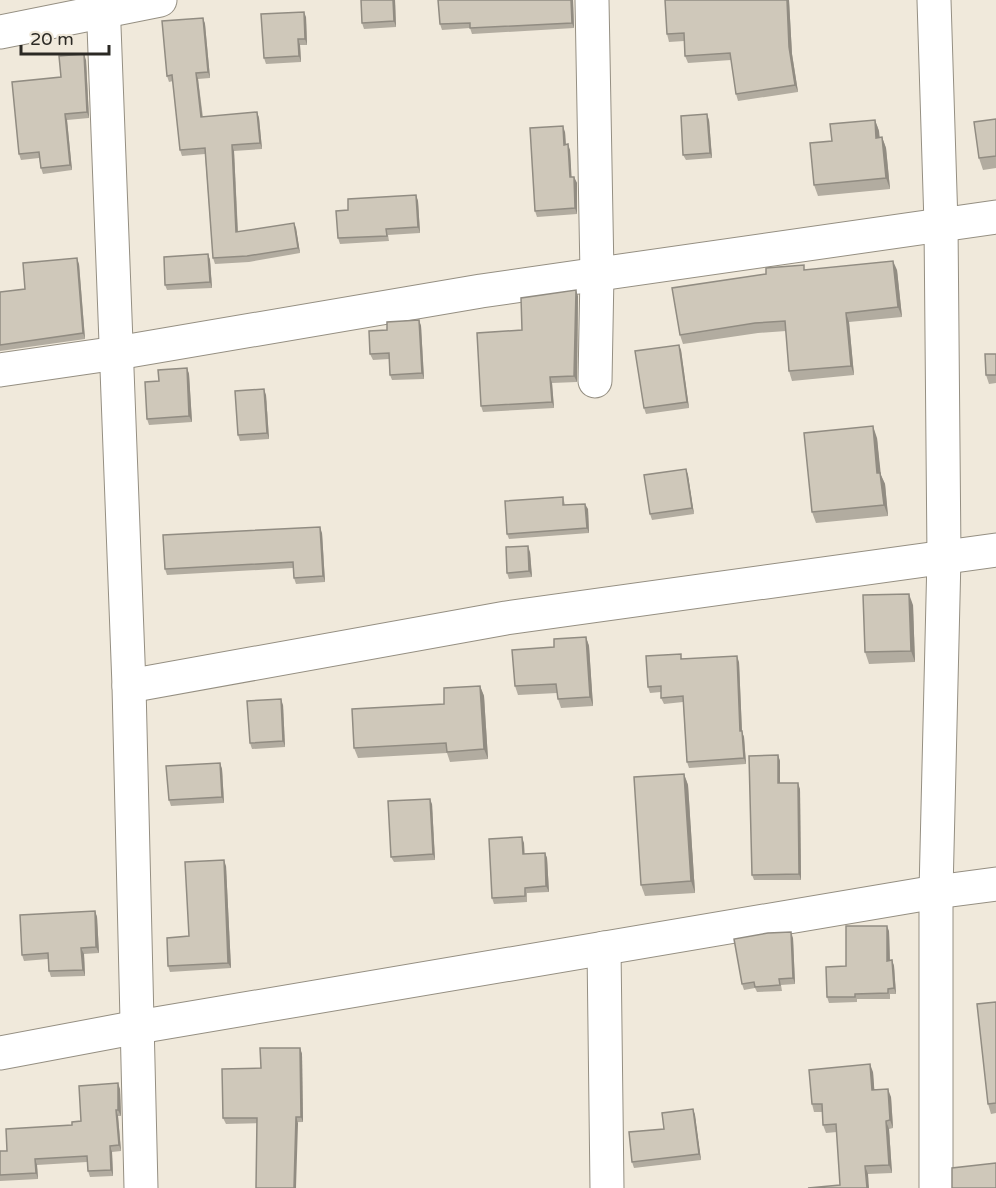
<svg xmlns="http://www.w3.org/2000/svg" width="996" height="1188" viewBox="0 0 996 1188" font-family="'Varela Round',sans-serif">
  <rect width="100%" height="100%" fill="#f0e9db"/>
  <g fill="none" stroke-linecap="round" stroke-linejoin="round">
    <g stroke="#958f82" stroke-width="35">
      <g id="minor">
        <polyline points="103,0 129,686 141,1188"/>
        <polyline points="592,0 597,274 595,381"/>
        <polyline points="934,0 941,224 944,557 936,892 936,1188"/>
        <polyline points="0,32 160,0"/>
        <polyline points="0,370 117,353 481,291 996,217"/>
        <polyline points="129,686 506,618 996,550"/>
        <polyline points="604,948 607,1188"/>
        <polyline points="0,1053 138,1027 936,892 996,884"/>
      </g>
    </g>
    <use href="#minor" stroke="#fff" stroke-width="33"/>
  </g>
  <g fill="#b2aca0">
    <polygon points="361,0 395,0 396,27 364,29 362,23"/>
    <polygon points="438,0 573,0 574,28 472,34 470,28 442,30 440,24"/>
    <polygon points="665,0 789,0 792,54 798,92 738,101 736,94 731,60 688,63 685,56 684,41 669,42 667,34"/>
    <polygon points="306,17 307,45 300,45 301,62 266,64 264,58"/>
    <polygon points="203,18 205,24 210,78 198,79 203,117 257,112 259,118 262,149 234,151 238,232 296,228 300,253 249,262 215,264 213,258 205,154 182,156 180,150 173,81 169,82 167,76"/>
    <polygon points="86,60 89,118 67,120 72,170 43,174 41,168 39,158 21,160 19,154 61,77"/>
    <polygon points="996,119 996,168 983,170 979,158"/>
    <polygon points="709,120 712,158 686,160 683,155"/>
    <polygon points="875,120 879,131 879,137 882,137 886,148 890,189 818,196 814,185"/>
    <polygon points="565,132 566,144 570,150 571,177 574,177 577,183 577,214 537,217 535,211"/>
    <polygon points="416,195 418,201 420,233 388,235 389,241 340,244 338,238 348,210"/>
    <polygon points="208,254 210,260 212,288 167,290 165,285"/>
    <polygon points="79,264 85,339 0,351 0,292 25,289"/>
    <polygon points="805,270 897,270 902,317 849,322 854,375 792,381 789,371 786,331 758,333 683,344 680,335"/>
    <polygon points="578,296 577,382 552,383 554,408 483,412 481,406 522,330"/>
    <polygon points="419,320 421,326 424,379 392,380 390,375 389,359 373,360 370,354"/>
    <polygon points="681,350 689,408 646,414 644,408"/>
    <polygon points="996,354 996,383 989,384 986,375"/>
    <polygon points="187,368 189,374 192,422 149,425 147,419 159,381"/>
    <polygon points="266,395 269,439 240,441 238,435"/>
    <polygon points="877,438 880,473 885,484 888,516 816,523 812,512"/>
    <polygon points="686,469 688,475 694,514 652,520 650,514"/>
    <polygon points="563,497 565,505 588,509 589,533 509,539 507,534"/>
    <polygon points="322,533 325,582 296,584 294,578 293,568 167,575 165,569"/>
    <polygon points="530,552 532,577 509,579 507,573"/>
    <polygon points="913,605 915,662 869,664 865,652"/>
    <polygon points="586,637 589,646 593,706 561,708 558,699 557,693 518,695 515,686 554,647"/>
    <polygon points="683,659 739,662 742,732 744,737 746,764 689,768 687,762 683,702 664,704 661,698 661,692 650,693 648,687"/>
    <polygon points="480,686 484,696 488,759 450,762 447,753 358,758 354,748"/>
    <polygon points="283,705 285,747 252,749 250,743"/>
    <polygon points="778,755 780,761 780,783 800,789 801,880 754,880 752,875"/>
    <polygon points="220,763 222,769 224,803 171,806 169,800"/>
    <polygon points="684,774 688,785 695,893 645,896 641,885"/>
    <polygon points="432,804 435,860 394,862 391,857"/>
    <polygon points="524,843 524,854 545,853 547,858 549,892 527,893 527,902 494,904 492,898"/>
    <polygon points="226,866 231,968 170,972 168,966 189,936"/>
    <polygon points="95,911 97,917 99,953 84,954 85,976 51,977 49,971 48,959 24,961 22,955"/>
    <polygon points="889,931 890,960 892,960 894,966 896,994 890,994 890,999 857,999 857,1002 829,1003 827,997 846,966"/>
    <polygon points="793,938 795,984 781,985 782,991 757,992 755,988 744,990 742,984"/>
    <polygon points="996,1002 996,1113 991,1114 988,1104"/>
    <polygon points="300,1048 302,1054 303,1122 226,1124 223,1118 261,1068"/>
    <polygon points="873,1072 874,1089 891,1097 893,1128 889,1129 892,1173 868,1174 840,1185 837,1132 826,1133 823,1125 823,1112 814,1112 812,1104"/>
    <polygon points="120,1089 121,1116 118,1116 121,1151 112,1152 113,1176 90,1177 88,1171 87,1162 37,1165 38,1179 0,1181 0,1151 7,1151 81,1121"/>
    <polygon points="693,1109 695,1115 701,1160 634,1168 632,1162 664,1129"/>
  </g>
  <g fill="#918c82">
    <polygon points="393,0 395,0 396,27 394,21"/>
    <polygon points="571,0 573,0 574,28 572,23"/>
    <polygon points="787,0 789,0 792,54 798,92 795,85 789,47"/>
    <polygon points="304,12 306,17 307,45 305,39"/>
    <polygon points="203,18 205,24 210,78 208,72"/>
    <polygon points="298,39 300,45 301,62 299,56"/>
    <polygon points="84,54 86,60 89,118 87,112"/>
    <polygon points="196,73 198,79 203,123 201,117"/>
    <polygon points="257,112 259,118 262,149 260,143"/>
    <polygon points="65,114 67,120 72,170 70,165"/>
    <polygon points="707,114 709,120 712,158 710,153"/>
    <polygon points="875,120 879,131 881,149 876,138"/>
    <polygon points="563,126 565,132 566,150 564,145"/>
    <polygon points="882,137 886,148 890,189 886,178"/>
    <polygon points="568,144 570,150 572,183 570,177"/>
    <polygon points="232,145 234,151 238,238 236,232"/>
    <polygon points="574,177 577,183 577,214 575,208"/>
    <polygon points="416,195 418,201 420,233 418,227"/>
    <polygon points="294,223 296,228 300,253 298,248"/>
    <polygon points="208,254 210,260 212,288 210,282"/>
    <polygon points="77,258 79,264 85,339 83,333"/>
    <polygon points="893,261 897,270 902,317 898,307"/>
    <polygon points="576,290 578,296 577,382 574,376"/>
    <polygon points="846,313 849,322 854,375 851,366"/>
    <polygon points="419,320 421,326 424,379 422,373"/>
    <polygon points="679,345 681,350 689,408 687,402"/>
    <polygon points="187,368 189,374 192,422 189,416"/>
    <polygon points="550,377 552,383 554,408 552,402"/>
    <polygon points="264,389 266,395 269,439 267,433"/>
    <polygon points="873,426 877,438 882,485 877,473"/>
    <polygon points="686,469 688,475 694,514 692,508"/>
    <polygon points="880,473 885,484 888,516 884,505"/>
    <polygon points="585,504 588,509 589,533 587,528"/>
    <polygon points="320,527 322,533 325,582 323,576"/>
    <polygon points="528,546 530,552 532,577 529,571"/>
    <polygon points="909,594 913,605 915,662 911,651"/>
    <polygon points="586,637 589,646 593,706 590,697"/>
    <polygon points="737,656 739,662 742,732 744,737 746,764 744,758 740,731"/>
    <polygon points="480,686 484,696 488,759 484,749"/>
    <polygon points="281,699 283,705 285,747 283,741"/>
    <polygon points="778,755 780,761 780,789 778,783"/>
    <polygon points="220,763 222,769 224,803 222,797"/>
    <polygon points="684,774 688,785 695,893 691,881"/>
    <polygon points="798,783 800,789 801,880 799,874"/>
    <polygon points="430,799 432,804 435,860 433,854"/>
    <polygon points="522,837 524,843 525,860 523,854"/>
    <polygon points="545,853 547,858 549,892 546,886"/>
    <polygon points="224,860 226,866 231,968 228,963"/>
    <polygon points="95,911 97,917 99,953 96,947"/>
    <polygon points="887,926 889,931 890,966 887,961"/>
    <polygon points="791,932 793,938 795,984 793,978"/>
    <polygon points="81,948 84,954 85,976 83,970"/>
    <polygon points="892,960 894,966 896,994 894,988"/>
    <polygon points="300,1048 302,1054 303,1122 301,1117"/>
    <polygon points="870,1064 873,1072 875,1098 872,1090"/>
    <polygon points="118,1083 120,1089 121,1116 118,1110"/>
    <polygon points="888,1089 891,1097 893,1128 890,1120"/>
    <polygon points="693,1109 695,1115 701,1160 699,1154"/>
    <polygon points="116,1110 118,1116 121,1151 119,1145"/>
    <polygon points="296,1117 298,1123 296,1188 294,1188"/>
    <polygon points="886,1121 889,1129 892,1173 889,1165"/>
    <polygon points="110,1146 112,1152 113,1176 111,1170"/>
    <polygon points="35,1159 37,1165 38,1179 36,1173"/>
    <polygon points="865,1166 868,1174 869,1188 867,1188"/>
  </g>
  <g fill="#cfc8ba" stroke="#918c82" stroke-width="1.5">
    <polygon points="361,0 393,0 394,21 362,23"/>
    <polygon points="438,0 571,0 572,23 470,28 470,23 440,24"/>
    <polygon points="665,0 787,0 789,47 795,85 736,94 730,53 685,56 684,33 667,34"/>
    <polygon points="304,12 305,39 298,39 299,56 264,58 261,14"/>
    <polygon points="203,18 208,72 196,73 201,117 257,112 260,143 232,145 236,232 294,223 298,248 247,256 213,258 205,148 180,150 172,75 167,76 162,21"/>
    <polygon points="84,54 87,112 65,114 70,165 41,168 39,152 19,154 12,82 61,77 59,56"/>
    <polygon points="707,114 710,153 683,155 681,116"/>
    <polygon points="996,119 996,156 979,158 974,122"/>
    <polygon points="875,120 876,138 882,137 886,178 814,185 810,143 832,141 830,124"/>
    <polygon points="563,126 564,145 568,144 570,177 574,177 575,208 535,211 530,128"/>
    <polygon points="416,195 418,227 386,229 387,236 338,238 336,211 348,210 348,199"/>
    <polygon points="208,254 210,282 165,285 164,257"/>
    <polygon points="77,258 83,333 0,345 0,292 25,289 23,263"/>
    <polygon points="893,261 898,307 846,313 851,366 789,371 785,321 755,323 680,335 672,288 766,274 766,268 804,265 804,270"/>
    <polygon points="576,290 574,376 550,377 552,402 481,406 477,333 522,330 521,298"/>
    <polygon points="419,320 422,373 390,375 389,353 370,354 369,331 387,330 387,322"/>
    <polygon points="679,345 687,402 644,408 635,351"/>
    <polygon points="985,354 996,354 996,375 986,375"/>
    <polygon points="187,368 189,416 147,419 145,382 159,381 158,370"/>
    <polygon points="264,389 267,433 238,435 235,391"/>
    <polygon points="873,426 877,473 880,473 884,505 812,512 804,433"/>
    <polygon points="686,469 692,508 650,514 644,475"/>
    <polygon points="563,497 563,505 585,504 587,528 507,534 505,501"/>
    <polygon points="320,527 323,576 294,578 293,562 165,569 163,535"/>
    <polygon points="528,546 529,571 507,573 506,547"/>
    <polygon points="909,594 911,651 865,652 863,595"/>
    <polygon points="586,637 590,697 558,699 556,684 515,686 512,650 554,647 554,639"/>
    <polygon points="681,654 681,659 737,656 740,731 742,731 744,758 687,762 683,696 661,698 661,686 648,687 646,656"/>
    <polygon points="480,686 484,749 447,752 446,743 354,748 352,709 444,704 444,688"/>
    <polygon points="281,699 283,741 250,743 247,701"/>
    <polygon points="778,755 778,783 798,783 799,874 752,875 749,756"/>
    <polygon points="220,763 222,797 169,800 166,766"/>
    <polygon points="684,774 691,881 641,885 634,777"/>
    <polygon points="430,799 433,854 391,857 388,801"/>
    <polygon points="522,837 523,854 545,853 546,886 525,888 525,896 492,898 489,839"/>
    <polygon points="224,860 228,963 168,966 167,938 189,936 185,862"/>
    <polygon points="95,911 96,947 81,948 83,970 49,971 48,953 22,955 20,915"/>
    <polygon points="846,926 887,926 887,961 892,960 894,988 888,989 888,993 855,994 855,997 827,997 826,967 846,966"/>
    <polygon points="791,932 793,978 779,979 780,985 755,987 754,982 742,984 734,939 768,933"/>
    <polygon points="996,1002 996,1103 988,1104 977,1004"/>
    <polygon points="260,1048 300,1048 301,1117 296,1117 294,1188 256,1188 257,1118 223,1118 222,1069 261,1068"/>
    <polygon points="870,1064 872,1090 888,1089 890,1120 886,1121 889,1165 865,1166 867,1188 808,1188 840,1185 836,1124 823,1125 822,1104 812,1104 809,1070"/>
    <polygon points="118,1083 118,1110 116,1110 119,1145 110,1146 111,1170 88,1171 87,1156 35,1159 36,1173 0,1175 0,1151 7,1151 6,1129 72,1125 72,1122 81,1121 79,1086"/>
    <polygon points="693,1109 699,1154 632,1162 629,1132 664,1129 662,1113"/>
    <polygon points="996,1163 996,1188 952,1188 952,1168"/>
  </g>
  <path d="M21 45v9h88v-9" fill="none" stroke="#2b2924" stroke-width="3"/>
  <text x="30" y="45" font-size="18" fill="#2b2924" stroke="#f0e9db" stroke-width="4.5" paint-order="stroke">20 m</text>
</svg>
